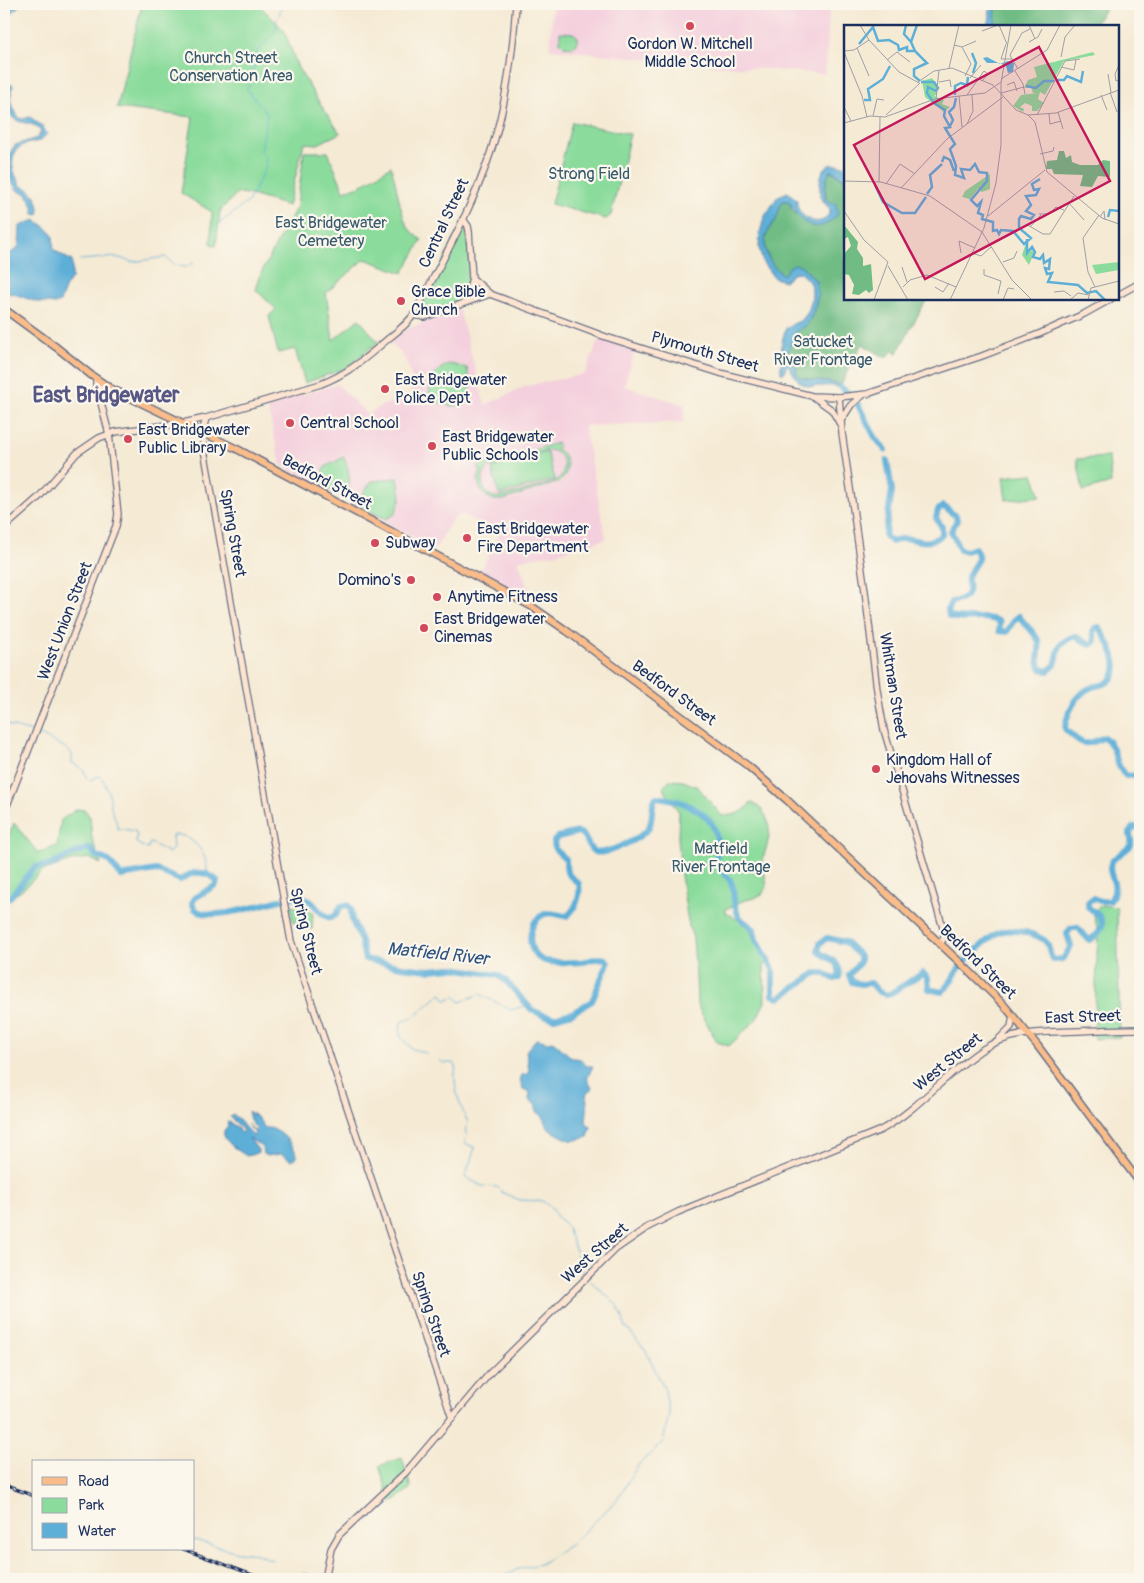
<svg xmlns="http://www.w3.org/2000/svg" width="1144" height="1583" viewBox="0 0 1144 1583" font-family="Pangolin,sans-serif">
  <rect width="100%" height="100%" fill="#fbf7ec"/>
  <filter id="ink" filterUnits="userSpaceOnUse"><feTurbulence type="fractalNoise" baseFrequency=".02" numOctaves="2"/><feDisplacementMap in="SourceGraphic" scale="10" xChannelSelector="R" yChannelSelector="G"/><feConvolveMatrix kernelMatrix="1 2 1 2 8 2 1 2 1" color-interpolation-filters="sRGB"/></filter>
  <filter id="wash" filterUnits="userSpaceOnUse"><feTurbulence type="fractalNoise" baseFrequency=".0096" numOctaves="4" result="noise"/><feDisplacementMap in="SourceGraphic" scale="20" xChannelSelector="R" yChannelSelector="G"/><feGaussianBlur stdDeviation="1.12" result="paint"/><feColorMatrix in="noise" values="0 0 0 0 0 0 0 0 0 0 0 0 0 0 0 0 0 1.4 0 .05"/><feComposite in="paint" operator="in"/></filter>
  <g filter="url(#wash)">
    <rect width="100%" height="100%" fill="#f5ead4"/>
    <g fill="#f4cfdd">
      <polygon points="553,4 830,4 825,74 665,61 550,49"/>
      <polygon points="459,309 485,405 526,386 585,374 599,338 635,350 624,386 685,405 684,422 584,426 606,539 553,554 518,560 534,604 479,573 499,535 477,522 461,514 452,520 435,549 281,465 267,405 337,384 368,415 380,406 411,395 411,374 406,361 401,353 390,343 405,330"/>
    </g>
    <g fill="#8bdc9c" stroke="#53867d" fill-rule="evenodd">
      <polygon points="142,4 258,4 284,30 298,68 322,107 340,133 318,144 304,143 288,206 248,194 237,193 220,211 216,246 211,244 212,212 181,193 193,117 117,108"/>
      <polygon points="560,32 573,33 578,37 577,44 573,47 564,46 560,42"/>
      <polygon points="572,122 630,134 611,215 606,219 551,204"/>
      <path d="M304 152H328L344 191 360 186 391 166C396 181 401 220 410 230 414 234 418 237 422 240L403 273 365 259 326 293 333 340 359 319 378 342 346 368 305 383 295 349 278 353 269 316 276 309 256 290 261 273 297 206Z"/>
      <path d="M465 227 467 229C468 248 475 286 460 301L423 315 419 310 460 228Z"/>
      <path d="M450 364 467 368 470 382 471 399 465 405 450 406 429 400C429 383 432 370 450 364Z"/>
      <path d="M557 443 558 447 556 448C569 457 571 472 559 482L503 500H494L486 496 480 489 478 480 481 470H479L478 466ZM549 450C556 451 561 455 563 461 565 468 563 475 558 479 553 483 502 498 496 497 480 495 479 477 488 468Z"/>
      <polygon points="547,452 555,479 499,495 492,468"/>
      <path d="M344 457C349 471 353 484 344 497L324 487 319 479 325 467Z"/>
      <polygon points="1109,457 1111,483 1083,491 1077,459"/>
      <polygon points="1033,474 1041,496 1006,500 1003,477"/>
      <polygon points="398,478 401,498 395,514 386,519 355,504 372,481"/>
      <path d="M669 780 683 781 698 787 722 816C735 815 744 814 751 802 766 808 772 826 768 841 767 849 762 856 763 864 763 874 771 885 762 894 756 899 746 899 740 902 736 904 731 907 726 909V913L747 925 766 962 764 966 765 1002 756 1020 729 1046 717 1042 697 1005 696 977 693 938 688 923 681 875 678 837 679 812 663 788Z"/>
      <polygon points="77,809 85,810 90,817 92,839 101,864 89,858 71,861 42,871 20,892 4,901 4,847 14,823 38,853 57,846 61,820"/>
      <polygon points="290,905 313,913 312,929 293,922"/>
      <polygon points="1101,905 1117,907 1120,1037 1094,1039 1098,931 1093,912"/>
      <polygon points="402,1458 411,1488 391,1503 379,1466"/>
    </g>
    <g fill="#70bc84" stroke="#467671">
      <polygon points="996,4 1108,4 1094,26 995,26"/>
      <path d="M831 171 845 180V299H927L897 353 893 351 886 358 862 344 841 385C827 380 813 382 799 377L796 371 797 367 790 359 788 353 790 346 797 331 807 325 813 313 818 296 816 281 802 266 783 275 772 266 765 248V239L768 230 776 220 779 206 783 201H789L792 211 814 227 838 214C828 201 824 199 826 183 827 177 827 175 831 171Z"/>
    </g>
    <g fill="#5dafd8" stroke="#3c6f9b">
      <path d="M13 4H21C15 9 6 19 6 28 6 37 9 42 4 51V18Z"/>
      <polygon points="989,4 996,4 995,26 988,26 990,17"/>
      <path d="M4 82 13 85 10 100 18 117 23 119 30 117 43 127 47 134 40 141 25 144 17 149C8 163 14 174 22 187 33 188 42 204 38 215L34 214 33 206 27 194 18 191 10 180 8 164 10 153 15 145 37 138 41 132C35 120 22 126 13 118 8 114 8 105 5 100L9 90 4 86Z"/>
      <path d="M832 164 845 166V180L833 171H831C825 177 824 192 826 200L836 204 838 214C818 238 799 224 789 201H783C779 207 779 213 776 219 774 223 771 226 769 229 759 247 769 264 783 275L790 266 795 264 802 266 816 281 818 296 813 313 807 325 797 331 790 346 788 353 790 359 797 367 796 371 799 377C816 383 836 379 851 392H846C830 379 814 392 801 383 794 378 793 370 787 364L784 373H781C780 367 782 363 782 357 781 346 782 339 786 328H788C792 323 797 323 801 320 810 314 815 293 810 284 808 279 803 276 799 272L794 273 785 281 774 278 763 263 759 248 760 232 765 216 778 196 788 192 797 200C794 217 824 233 830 210L820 197C820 185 818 168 832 164Z"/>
      <path d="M35 220C42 224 51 230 53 237 54 241 53 246 54 250L72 261V279L67 284 60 302 55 304 37 302 11 293 4 296V256L9 255 19 246 20 226Z"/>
      <path d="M536 1039 548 1042 553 1041 572 1058C580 1058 583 1059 586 1066H593L587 1079 592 1088 586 1094 588 1100 586 1123 591 1126 588 1137 572 1141C567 1139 550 1131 548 1127 544 1121 544 1115 537 1112L535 1104 529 1100 530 1092 523 1089 520 1080 522 1075 527 1074 529 1071 526 1051Z"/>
      <path d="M248 1111 258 1118 265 1128C268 1128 271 1128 273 1129 283 1133 298 1148 296 1158L291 1160 281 1154 267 1156 263 1154 262 1147 249 1138 258 1150V1153L247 1156C238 1151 214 1136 228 1126L227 1122H229L237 1127 240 1133 243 1132 241 1128 230 1117 233 1115C242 1121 245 1130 254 1136L255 1133 250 1128 248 1124 254 1131 257 1130 250 1120Z"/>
    </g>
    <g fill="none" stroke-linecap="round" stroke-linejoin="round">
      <g stroke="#5dafd8" stroke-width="1">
        <polyline points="279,15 283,4"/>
        <polyline points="217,225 248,202 266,167 266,156 261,152 267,113 247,90 252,80 256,53 276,30 277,19"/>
        <polyline points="80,260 116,257 132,262 165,257 175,265 186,267 195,262"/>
        <polyline points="4,724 32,732"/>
        <path d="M38 734 64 747 72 754V763L83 769 87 779 91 780 99 776 103 779 109 794 112 812 116 820 117 828 135 831 137 835 136 843 148 849 149 844 151 843 169 853 173 848 172 836C183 831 198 844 203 854 206 860 207 867 208 874"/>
        <polyline points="426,1053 412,1049 400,1036 401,1022 413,1018 441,993 446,1000 455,996 460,1002 480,994 511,1010 528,1005"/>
        <path d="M439 1060 444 1063H454L456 1067C452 1086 460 1106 468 1122L465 1131 467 1135 465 1143 475 1148 465 1177 482 1186 497 1187 503 1193 520 1200 542 1201 552 1208 557 1217 566 1225 577 1254 582 1274"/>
        <polyline points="194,1540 238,1552 257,1554 272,1560"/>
        <polyline points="304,1573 319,1579"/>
        <polyline points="500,1579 518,1569 540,1564 570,1545 617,1500 639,1464 663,1442 669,1415 665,1390 646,1351 625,1326 622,1315 617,1305 589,1280"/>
      </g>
      <g stroke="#5dafd8" stroke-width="6">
        <polyline points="841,387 857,403 875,437 885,450"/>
        <path d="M887 461 892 490 885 536 892 542C913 531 920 551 942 535V527L936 518 938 510 943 506 956 516 957 520 951 531 960 550 966 551 975 548C977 552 979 555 978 559 975 565 970 570 968 577 967 583 971 590 966 596 962 601 956 601 951 602L948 609 949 616C963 623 984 613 1000 622L999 631 1007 632 1014 620 1019 616C1025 625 1036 633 1039 642 1041 651 1035 660 1041 669L1048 671 1055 665C1061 646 1054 645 1075 636L1090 645 1095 642 1093 631 1095 628 1099 627C1108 641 1126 669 1108 682 1104 686 1095 685 1090 688 1076 694 1066 715 1065 729 1081 744 1084 748 1104 737 1119 749 1113 764 1126 776L1140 775"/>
        <path d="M4 901 11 896 35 867 51 865 75 853 90 848 96 856 109 861 121 876 156 870 180 880C184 878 187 875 191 874 200 871 211 874 217 881L216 885 195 898 192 903 195 909C213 925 272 899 296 897 316 896 316 915 331 918L336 915 341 906 348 905 351 909 352 920 361 941 365 959 401 967 429 970 452 968 498 975 506 981 532 1010 543 1015 554 1018 572 1013 592 1001 608 963 606 959C598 957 594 959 587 961 580 963 552 963 545 961 526 955 526 926 541 916 550 910 559 916 567 916 576 909 581 895 579 884 567 872 566 877 566 859L555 849 554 841 558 837 578 832C588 835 586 848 595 852 605 856 645 837 649 827 654 817 650 805 656 797 678 799 711 810 716 835 719 846 715 856 717 866L730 880 733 887 734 901 738 915 742 920 754 929 756 940 773 969V995L779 998 816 973H824L834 979 839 977C842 961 828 959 818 951L820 943 827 938 845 942 860 956V962L849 975 852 982 861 984 871 983 879 992 888 995 923 973 928 978 929 989 942 992C951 984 951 980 958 970 963 963 990 936 998 933 1007 929 1015 931 1025 932 1032 934 1041 936 1046 942 1050 947 1049 955 1053 960L1063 959 1071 946 1067 934 1071 928 1077 927 1089 940C1099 935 1107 925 1098 915 1096 912 1091 910 1088 907V902L1093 898 1100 901H1110C1122 883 1106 876 1111 863 1113 857 1126 852 1131 845 1133 837 1126 833 1134 827H1140"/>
      </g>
    </g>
  </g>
  <g filter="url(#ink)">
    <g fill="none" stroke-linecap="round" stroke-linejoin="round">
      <g stroke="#677087" stroke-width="8">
        <g id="secondary">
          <polyline points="463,219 468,226 469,231 472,278 466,302"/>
          <polyline points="472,278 490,294"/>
          <polyline points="1118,295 1140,283"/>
          <polyline points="414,315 425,317 490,294 606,337 720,373 812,396 839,397 867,394 982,356 1039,334 1084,314 1111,299"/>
          <polyline points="96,379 96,388 99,398"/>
          <polyline points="814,397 832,410 840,424"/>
          <polyline points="839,397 842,433 865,591 877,690 884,730 944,931 944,938 940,944"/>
          <polyline points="206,418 203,430 205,455 291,941 452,1418"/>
          <polyline points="842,419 851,405 862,396"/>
          <path d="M4 528 39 497 77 453 99 438 115 432 183 423 206 418 321 384C348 374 367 357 389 338 399 330 410 322 416 311 443 259 473 207 491 151 506 106 513 51 516 4"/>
          <polyline points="4,813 116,526 118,514 109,434 100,399 100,389 103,384"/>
          <polyline points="999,1039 1011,1027 1013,1016"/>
          <path d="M325 1579 331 1549 339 1535 406 1472 490 1373 616 1249 648 1227 678 1212 881 1130C919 1109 946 1073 983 1049 1011 1031 1047 1032 1079 1031 1099 1030 1120 1029 1140 1029"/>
        </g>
      </g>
      <g stroke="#677087" stroke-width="9">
        <polyline id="primary" points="4,309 56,347 91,375 110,388 237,449 531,606 567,631 748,766 787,800 967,969 1003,1004 1037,1045 1140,1183"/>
      </g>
      <use href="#secondary" stroke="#fde4d0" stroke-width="5.5"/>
      <use href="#primary" stroke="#f9bc8a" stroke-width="6"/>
      <g stroke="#1b2f5e" stroke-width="3">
        <g id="rail">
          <polyline points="4,1485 34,1496"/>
          <polyline points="183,1549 264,1579"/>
        </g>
      </g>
      <use href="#rail" stroke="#fbf7ec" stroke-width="1" stroke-dasharray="4" stroke-linecap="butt"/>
    </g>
  </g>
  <g fill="#d1495b" stroke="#fbf7ec" stroke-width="2">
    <circle cx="690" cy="26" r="5"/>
    <circle cx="401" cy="301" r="5"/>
    <circle cx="385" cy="389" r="5"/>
    <circle cx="290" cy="423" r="5"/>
    <circle cx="128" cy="439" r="5"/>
    <circle cx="432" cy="446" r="5"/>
    <circle cx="467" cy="538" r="5"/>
    <circle cx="375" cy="543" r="5"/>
    <circle cx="411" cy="580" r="5"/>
    <circle cx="437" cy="597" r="5"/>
    <circle cx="424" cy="628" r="5"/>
    <circle cx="876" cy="769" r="5"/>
  </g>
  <g text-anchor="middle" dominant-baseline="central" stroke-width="4.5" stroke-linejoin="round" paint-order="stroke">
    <g font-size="16" fill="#1b2f5e" stroke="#fbf7ec" text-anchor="start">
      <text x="690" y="44" text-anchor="middle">Gordon W. Mitchell<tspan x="690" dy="18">Middle School</tspan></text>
      <text x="411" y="292">Grace Bible<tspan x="411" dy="18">Church</tspan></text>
      <text x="395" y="380">East Bridgewater<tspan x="395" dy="18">Police Dept</tspan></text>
      <text x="300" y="423">Central School</text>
      <text x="138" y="430">East Bridgewater<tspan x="138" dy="18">Public Library</tspan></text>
      <text x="442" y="437">East Bridgewater<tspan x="442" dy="18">Public Schools</tspan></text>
      <text x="477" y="529">East Bridgewater<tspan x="477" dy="18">Fire Department</tspan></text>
      <text x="385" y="543">Subway</text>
      <text x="401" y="580" text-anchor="end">Domino's</text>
      <text x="447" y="597">Anytime Fitness</text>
      <text x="434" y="619">East Bridgewater<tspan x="434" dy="18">Cinemas</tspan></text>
      <text x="886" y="760">Kingdom Hall of<tspan x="886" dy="18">Jehovahs Witnesses</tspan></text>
    </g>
    <g font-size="16" fill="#375a6e" stroke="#fbf7ec">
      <text x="231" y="58">Church Street<tspan x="231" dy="18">Conservation Area</tspan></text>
      <text x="589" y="174">Strong Field</text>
      <text x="331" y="223">East Bridgewater<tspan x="331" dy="18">Cemetery</tspan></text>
      <text x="823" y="342">Satucket<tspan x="823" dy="18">River Frontage</tspan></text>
      <text x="721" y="849">Matfield<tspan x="721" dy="18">River Frontage</tspan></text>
    </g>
    <g font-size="16" fill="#1b2f5e" stroke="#fbf7ec">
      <text transform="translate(444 223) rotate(-65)">Central Street</text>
      <text transform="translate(705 352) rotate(16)">Plymouth Street</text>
      <text transform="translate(327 482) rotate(28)">Bedford Street</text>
      <text transform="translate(233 533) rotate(80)">Spring Street</text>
      <text transform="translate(65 621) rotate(-69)">West Union Street</text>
      <text transform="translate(893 686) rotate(81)">Whitman Street</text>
      <text transform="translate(674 693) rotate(36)">Bedford Street</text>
      <text transform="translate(306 931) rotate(76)">Spring Street</text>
      <text transform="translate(978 962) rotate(44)">Bedford Street</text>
      <text transform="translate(1083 1017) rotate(-2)">East Street</text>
      <text transform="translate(948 1062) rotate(-39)">West Street</text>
      <text transform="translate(595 1253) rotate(-41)">West Street</text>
      <text transform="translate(431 1314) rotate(71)">Spring Street</text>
    </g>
    <g font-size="18" font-style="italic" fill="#2f5583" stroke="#fbf7ec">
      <text transform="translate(438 954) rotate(6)">Matfield River</text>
    </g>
    <g font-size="21" font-weight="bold" fill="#575786" stroke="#fbf7ec">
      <text x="106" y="395">East Bridgewater</text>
    </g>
  </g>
  <g transform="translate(844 25)">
    <rect width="275" height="275" fill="#f5ead4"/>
    <path d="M249 27 251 30 220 36 201 70 196 67 194 74 200 78 193 86H188V81L181 78 176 82 180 84 179 87 169 81 177 70 193 68H189L187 62 180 63 184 55 193 52 190 42ZM88 53 92 59 93 69 90 71 100 75 98 79 106 82 100 87 81 72 78 56ZM146 149V164L138 167 134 164 126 174 118 172 121 166ZM183 215V229L188 225 190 228 185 240 178 230ZM275 237V245L252 249 248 240Z" fill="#8bdc9c"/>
    <path d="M215 126H220L222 133 227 130 228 137 236 140H254L259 135 266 136V152L254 151 248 162 236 161 239 150 210 149 208 144H202L203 136 213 135ZM0 200 14 217 13 224 19 233V241L27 239 29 265 25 268 22 265 15 270 8 269 10 260 5 250 0 249V229L7 221 4 212 0 214Z" fill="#70bc84"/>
    <path d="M143 32 156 39 164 36 170 38 169 47 164 48 162 41 155 38H143L139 33Z" fill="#5dafd8"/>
    <path fill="none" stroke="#5dafd8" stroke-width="2.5" d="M62 0 60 9 67 17M15 19 29 2 34 16 45 15 54 20 55 25 63 22V26H71L83 38 70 44V51L76 56M71 26 67 17 73 0M128 28 132 38 129 48M212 55H220L223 51 237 57 239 46M77 57H90L94 63 92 66 84 62 83 68 90 78 101 85 100 91 106 102 101 103 111 119 106 124 112 141 111 150 120 153 117 144 126 145 131 139 135 147 143 148V156L127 175 133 181 137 177 134 188 139 190 138 194 149 197V206L153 205 155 209 157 205 169 206 180 219 187 213 175 203V194L177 191 187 194 190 190 182 186 187 180 182 171 192 170 195 164 190 165 188 159 196 154M182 61 192 63 200 56H210M111 70V61L117 58 123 60 124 52M20 75H26L24 64 39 54 46 41M106 101 109 95 105 87 110 82 112 73M98 137 100 132 106 135 110 146M31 160 39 177 58 188H71L82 172M83 169 88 162 86 150 98 139M264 192 266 185 275 186M183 214V228L188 222 191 227 189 232 196 234 199 230 200 238 206 234 205 244 201 243 203 249 208 248 204 257 234 260 243 268 252 266 261 275"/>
    <path fill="none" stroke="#9e9fa5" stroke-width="1" d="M16 0 25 15 55 47 75 58M155 0 163 19M185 0 191 14M138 6 154 0M185 17 194 12 198 4M162 19 157 34H168L174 44M110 20 118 22 132 16M118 22 127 39 121 51M13 23 25 51M0 26 10 25 25 15M0 27 18 71 23 92M217 32 221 12 231 0M168 34 166 30 178 8 186 4M43 35 53 27 66 37M275 40 271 49 272 56 275 55M217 42 230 45 232 35M105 43 115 0M171 46 179 59 181 69M264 49 267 67M126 53 137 40M157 54 203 25 216 0M74 57 90 46 108 43 149 60 172 85 184 90 212 88 275 65M95 57 106 55 107 62M163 60 170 57 173 66M266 67 273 87M157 68 180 62M123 70 140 46 144 49 138 56M257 70 263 85M115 71 118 102M92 74 95 45M0 82 7 96M214 87 219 104M205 89 206 99 217 96M42 90 76 58M184 90 191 97 203 147 258 193 275 199M193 90 221 36 236 34M29 91 33 74 40 75M0 98 26 91 41 92 91 74 141 68 157 57M123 99 129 86 128 70M196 129 209 126 210 122M0 156 37 157 86 171 138 207M35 157 36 92M42 159 56 139 71 149M57 163 103 114 159 72M225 178 240 195M0 186 20 215 44 237 30 275M195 189H205L212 182 220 185M144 191 201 145M256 192 260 186 261 195M182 199 199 209H206L230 171M186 202 197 190M138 207 168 255 188 275M117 228 115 216 131 223M128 228 137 231 147 222M159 237 170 233 173 226M44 241 64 275M58 242 63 257M140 244V250L157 256 154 269M59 262 66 255 83 250 112 262M91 262 99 267 105 258M251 262 244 247 239 213 255 190M210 267 220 266 227 271M106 275 140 203 152 158 157 120V58L167 0M159 275 164 263 170 264M226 275 234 268 245 270M244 275 247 263 275 256"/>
    <path fill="#c2185b" fill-opacity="0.15" stroke="#c2185b" stroke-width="2.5" d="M195 22 266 156 81 254 10 120Z"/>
    <rect width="275" height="275" fill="none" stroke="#1b2f5e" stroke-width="2.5"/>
  </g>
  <rect width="1144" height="1583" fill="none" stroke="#fbf7ec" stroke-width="20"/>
  <rect x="32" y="1460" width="162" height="90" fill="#fbf7ec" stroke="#a1a7b3"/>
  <rect x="42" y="1477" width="25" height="8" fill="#f9bc8a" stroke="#a1a7b3"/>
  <text x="78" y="1486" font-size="15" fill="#1b2f5e">Road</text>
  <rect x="42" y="1498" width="25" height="15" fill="#8bdc9c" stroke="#a1a7b3"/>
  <text x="78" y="1510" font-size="15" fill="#1b2f5e">Park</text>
  <rect x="42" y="1523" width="25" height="15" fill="#5dafd8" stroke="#a1a7b3"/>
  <text x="78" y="1536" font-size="15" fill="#1b2f5e">Water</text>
</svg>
